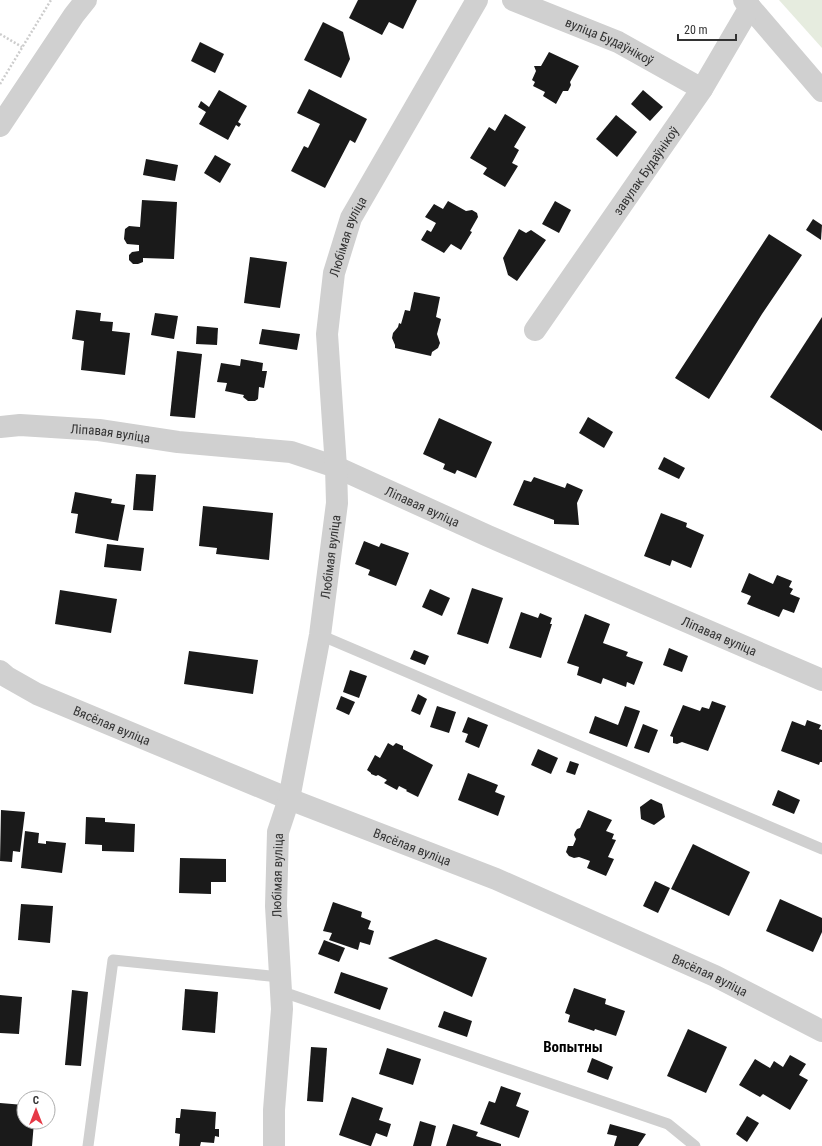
<svg xmlns="http://www.w3.org/2000/svg" width="822" height="1146" viewBox="0 0 822 1146" font-family="'Roboto Condensed',sans-serif">
  <rect width="100%" height="100%" fill="#fff"/>
  <polygon fill="#e6ecdf" points="779,0 822,0 822,48"/>
  <g fill="#1a1a1a">
    <polygon points="358,0 417,0 403,29 389,22 382,35 349,18"/>
    <polygon points="323,22 343,32 350,59 341,78 304,60"/>
    <polygon points="200,42 224,54 215,73 191,61"/>
    <polygon points="549,52 579,66 570,82 571,85 568,91 563,91 556,104 543,96 545,92 533,86 535,82 532,80 536,71 534,66 541,66"/>
    <polygon points="309,89 367,119 355,143 350,140 325,188 291,171 304,146 308,148 320,124 297,113"/>
    <polygon points="219,90 247,106 238,122 241,124 239,127 236,125 228,140 199,124 206,112 198,107 201,101 209,107"/>
    <polygon points="643,90 663,107 650,121 631,104"/>
    <polygon points="505,114 526,127 514,147 519,150 512,163 518,166 505,187 483,174 487,168 470,158 489,127 495,131"/>
    <polygon points="616,115 637,132 617,157 596,139"/>
    <polygon points="215,155 231,164 220,183 204,173"/>
    <polygon points="146,159 178,165 175,181 143,175"/>
    <polygon points="142,200 177,202 174,259 143,258 143,262 138,264 133,264 129,260 129,255 132,252 139,251 139,245 127,244 124,239 125,229 129,226 140,227"/>
    <polygon points="448,201 466,211 472,210 477,213 478,217 470,231 472,232 461,250 451,244 444,253 421,240 427,230 431,232 436,223 425,217 434,204 443,209"/>
    <polygon points="555,201 571,210 559,233 542,224"/>
    <polygon points="813,219 822,225 821,240 806,230"/>
    <polygon points="519,229 526,233 531,230 546,240 517,281 508,275 503,258"/>
    <polygon points="769,234 802,255 762,314 709,399 675,378"/>
    <polygon points="250,257 287,262 280,308 244,303"/>
    <polygon points="414,292 440,297 436,317 441,319 437,334 440,343 438,348 432,352 431,356 395,348 395,345 392,338 393,333 398,327 399,323 401,324 405,310 410,311"/>
    <polygon points="76,310 101,313 100,321 113,322 112,331 130,333 125,375 81,370 84,341 72,339"/>
    <polygon points="155,313 178,316 174,339 151,335"/>
    <polygon points="822,317 822,431 770,397"/>
    <polygon points="197,326 218,328 217,345 196,344"/>
    <polygon points="262,329 300,334 297,350 259,344"/>
    <polygon points="177,351 202,354 195,418 170,416"/>
    <polygon points="241,359 263,363 262,371 267,371 264,388 259,387 258,399 255,401 248,401 243,397 244,395 225,391 227,383 217,382 221,363 240,366"/>
    <polygon points="588,417 613,432 604,448 579,433"/>
    <polygon points="439,418 492,442 476,478 457,470 455,474 443,469 445,464 423,454"/>
    <polygon points="664,457 685,468 679,479 658,469"/>
    <polygon points="136,474 156,475 153,511 133,510"/>
    <polygon points="534,477 565,488 567,483 583,490 577,503 579,525 554,524 554,520 513,505 524,480 531,482"/>
    <polygon points="75,492 112,499 111,503 125,505 118,541 75,533 78,514 71,513"/>
    <polygon points="203,506 273,513 269,560 216,554 217,548 199,546"/>
    <polygon points="661,513 687,523 686,527 704,535 691,568 672,560 670,566 644,556"/>
    <polygon points="364,541 379,547 381,543 409,553 396,586 368,575 370,570 355,564"/>
    <polygon points="107,544 144,548 141,571 104,567"/>
    <polygon points="749,573 773,584 777,575 792,581 789,587 793,589 790,594 800,598 794,613 783,609 779,617 747,604 751,596 741,592"/>
    <polygon points="472,588 503,598 488,644 457,634"/>
    <polygon points="430,589 450,598 442,616 422,607"/>
    <polygon points="60,590 117,599 111,633 55,624"/>
    <polygon points="521,612 538,618 540,613 552,618 550,624 552,624 541,658 509,648"/>
    <polygon points="585,614 610,624 603,643 628,652 626,656 643,662 634,685 627,682 626,687 603,678 601,684 577,675 579,667 567,663"/>
    <polygon points="669,648 688,656 682,672 663,665"/>
    <polygon points="414,650 429,656 425,665 410,659"/>
    <polygon points="189,651 258,660 253,694 184,684"/>
    <polygon points="350,670 367,676 359,698 343,692"/>
    <polygon points="418,694 427,699 420,715 411,711"/>
    <polygon points="341,696 355,702 349,715 336,709"/>
    <polygon points="712,701 726,706 708,751 682,742 677,744 673,743 673,737 670,736 683,705 700,711 702,707 709,709"/>
    <polygon points="437,706 456,712 449,733 430,727"/>
    <polygon points="625,706 640,711 627,747 589,733 595,716 618,725"/>
    <polygon points="468,717 488,725 479,748 465,742 468,734 462,732"/>
    <polygon points="807,720 821,725 819,729 822,730 822,762 820,762 819,765 781,751 792,721 805,726"/>
    <polygon points="643,724 658,730 649,753 634,748"/>
    <polygon points="388,743 393,746 396,743 403,746 403,749 433,765 418,797 406,791 407,790 399,786 397,790 384,783 387,780 378,775 376,776 371,774 371,773 367,770 375,755 380,758"/>
    <polygon points="538,749 558,758 551,774 531,765"/>
    <polygon points="570,761 579,764 575,775 566,772"/>
    <polygon points="468,773 498,785 495,792 505,796 498,816 458,800"/>
    <polygon points="778,790 800,800 794,814 772,805"/>
    <polygon points="651,799 662,804 665,817 654,825 641,819 640,807"/>
    <polygon points="1,810 25,812 20,852 13,851 12,862 0,861"/>
    <polygon points="588,810 612,820 606,831 614,834 612,839 616,840 608,857 614,859 606,876 587,868 590,861 579,857 574,858 569,856 566,852 568,846 573,846 576,839 574,835 575,832 577,829 580,828"/>
    <polygon points="86,817 105,818 105,822 135,824 134,852 102,851 102,845 85,844"/>
    <polygon points="25,831 39,833 38,843 46,844 46,841 66,843 62,873 21,868"/>
    <polygon points="693,844 750,872 729,916 671,889"/>
    <polygon points="180,858 226,859 226,882 211,882 211,894 179,893"/>
    <polygon points="655,881 670,888 658,913 643,906"/>
    <polygon points="780,899 822,918 822,932 813,952 766,931"/>
    <polygon points="333,902 362,912 361,917 371,921 368,929 374,931 370,945 360,942 358,950 329,940 332,933 323,931"/>
    <polygon points="21,904 53,906 50,943 18,940"/>
    <polygon points="436,939 487,958 472,997 388,958"/>
    <polygon points="324,940 345,948 339,962 318,954"/>
    <polygon points="341,972 388,988 380,1010 334,993"/>
    <polygon points="574,988 606,999 605,1004 625,1011 616,1036 595,1029 594,1031 568,1022 570,1015 565,1013"/>
    <polygon points="185,989 218,992 215,1033 182,1030"/>
    <polygon points="72,990 88,992 81,1066 65,1065"/>
    <polygon points="0,995 22,997 19,1034 0,1033"/>
    <polygon points="444,1011 472,1021 467,1037 438,1027"/>
    <polygon points="688,1029 727,1047 706,1093 667,1076"/>
    <polygon points="311,1047 327,1048 323,1102 307,1101"/>
    <polygon points="387,1048 421,1059 413,1085 379,1074"/>
    <polygon points="790,1055 806,1064 799,1075 808,1080 790,1110 763,1094 760,1097 739,1085 755,1059 770,1068 774,1061 783,1067"/>
    <polygon points="592,1058 613,1067 608,1080 587,1072"/>
    <polygon points="501,1086 521,1093 516,1106 529,1111 519,1138 480,1124 489,1101 495,1103"/>
    <polygon points="352,1097 383,1108 379,1120 391,1124 387,1137 376,1133 371,1146 370,1146 339,1135"/>
    <polygon points="0,1103 24,1105 24,1122 34,1122 32,1146 0,1146"/>
    <polygon points="181,1109 216,1112 215,1129 219,1129 219,1137 215,1136 214,1143 201,1142 200,1146 179,1146 180,1134 175,1133 176,1118 180,1118"/>
    <polygon points="747,1116 759,1123 747,1142 736,1134"/>
    <polygon points="420,1121 436,1126 431,1146 413,1146"/>
    <polygon points="453,1124 478,1132 476,1136 501,1144 501,1146 446,1146"/>
    <polygon points="610,1124 646,1134 638,1146 614,1146 617,1136 607,1134"/>
  </g>
  <g fill="none" stroke-linecap="round" stroke-linejoin="round">
    <g stroke="#cdcdcd" stroke-width="2.5" stroke-dasharray="2 2" stroke-linecap="butt">
      <polyline points="0,34 22,47"/>
      <polyline points="0,84 51,0"/>
    </g>
    <g stroke="#d0d0d0" stroke-width="11">
      <polyline points="320,635 822,849"/>
      <polyline points="280,991 668,1124 695,1146"/>
      <polyline points="88,1146 113,960 280,977"/>
    </g>
    <g stroke="#d0d0d0" stroke-width="22">
      <path id="s1" d="M513 0 618 42 702 89"/>
      <polyline points="744,0 822,91"/>
      <polyline points="0,126 74,15 86,0"/>
      <path id="s2" d="M535 330 702 89 750 7"/>
      <path id="s3" d="M0 427 20 425 99 430 178 442 291 452 336 467 488 536 822 680"/>
      <path id="s4" d="M0 671 7 677 37 694 289 799 496 879 715 976 822 1031"/>
      <path id="s5" d="M274 1146V1110L282 1009 276 906 278 832 289 799 320 635 337 503 336 467 327 334 334 273 351 218 477 0"/>
    </g>
  </g>
  <g text-anchor="middle" dominant-baseline="central" stroke-width="4" stroke-linejoin="round" paint-order="stroke">
    <g font-size="13" fill="#333" stroke="#fff">
      <text stroke="none"><textPath href="#s1" startOffset="105">вуліца Будаўнікоў</textPath></text>
      <text stroke="none"><textPath href="#s2" startOffset="194">завулак Будаўнікоў</textPath></text>
      <text stroke="none"><textPath href="#s5" startOffset="919">Любімая вуліца</textPath></text>
      <text stroke="none"><textPath href="#s3" startOffset="111">Ліпавая вуліца</textPath></text>
      <text stroke="none"><textPath href="#s3" startOffset="435">Ліпавая вуліца</textPath></text>
      <text stroke="none"><textPath href="#s5" startOffset="595">Любімая вуліца</textPath></text>
      <text stroke="none"><textPath href="#s3" startOffset="759">Ліпавая вуліца</textPath></text>
      <text stroke="none"><textPath href="#s4" startOffset="125">Вясёлая вуліца</textPath></text>
      <text stroke="none"><textPath href="#s4" startOffset="449">Вясёлая вуліца</textPath></text>
      <text stroke="none"><textPath href="#s5" startOffset="271">Любімая вуліца</textPath></text>
      <text stroke="none"><textPath href="#s4" startOffset="773">Вясёлая вуліца</textPath></text>
    </g>
    <g font-size="15" font-weight="bold" fill="#000" stroke="#fff">
      <text x="573" y="1047">Вопытны</text>
    </g>
  </g>
  <g transform="translate(36 1110)"><circle r="19" fill="#ffffff" stroke="#adadad"/>
  <path d="M0-3L7 15L0 10L-7 15Z" fill="#e63946"/>
  <text y="-6" font-size="11" font-weight="bold" text-anchor="middle" fill="#333333">С</text>
  </g>
  <path d="M678 34v6h58v-6" fill="none" stroke="#333333" stroke-width="2"/>
  <text x="684" y="34" font-size="12" fill="#333333" stroke="#ffffff" stroke-width="3" paint-order="stroke">20 m</text>
</svg>
